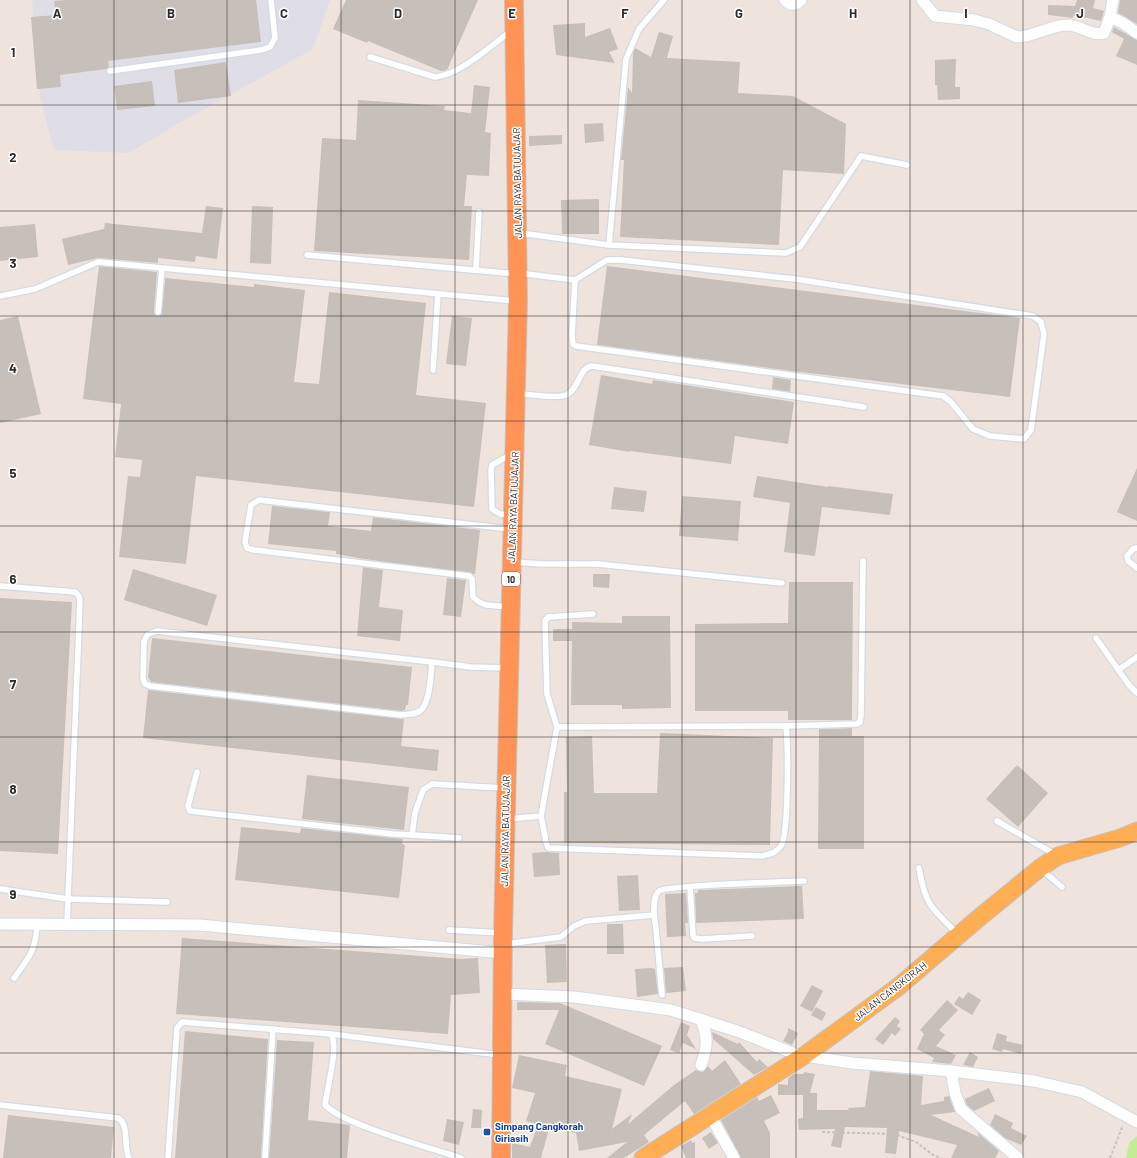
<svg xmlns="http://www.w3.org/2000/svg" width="1137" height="1158" viewBox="0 0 1137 1158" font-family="Barlow,sans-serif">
  <rect width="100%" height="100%" fill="#efe3dd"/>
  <polygon fill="#dfdee7" points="32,0 330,0 313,49 181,122 129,153 54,150 40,99"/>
  <polygon fill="#c6eb95" points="1137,1136 1137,1158 1126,1158 1129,1143"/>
  <g fill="#c7bfb9">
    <polygon points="65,0 256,0 261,42 108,61 109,67 106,69 60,75 61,87 37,89 31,17 56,15 54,1"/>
    <polygon points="346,0 478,0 447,70 441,71 368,41 367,43 333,29"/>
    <polygon points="1077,0 1095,0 1093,8 1104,11 1101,21 1073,15 1073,18 1048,15 1048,5 1075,6"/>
    <polygon points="1120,0 1137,0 1137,24 1118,13"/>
    <polygon points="585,23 585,37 610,28 618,49 609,52 615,63 556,55 553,25"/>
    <polygon points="1114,27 1137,40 1137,65 1116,56 1124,39 1112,32"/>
    <polygon points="659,32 673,36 667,58 740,62 738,93 793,96 846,124 844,174 783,170 779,245 620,237 624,160 621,160 628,87 632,93 633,53 635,48 651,57"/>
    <polygon points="956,59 955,87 960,87 960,99 938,100 937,85 935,85 935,60"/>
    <polygon points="226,62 231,96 178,103 174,70"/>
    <polygon points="152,81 155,106 117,110 114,86"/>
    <polygon points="474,85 490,87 485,132 491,133 489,176 467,175 464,206 472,206 469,260 314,251 322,138 356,140 358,100 445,106 444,110 471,113"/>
    <polygon points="603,123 604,141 585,143 584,124"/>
    <polygon points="562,135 562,144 529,146 529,136"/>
    <polygon points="599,199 599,234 562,234 561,200"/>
    <polygon points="206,206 223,208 217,259 196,256 195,262 158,258 158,263 98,258 68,265 62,239 104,229 105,223 202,233"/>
    <polygon points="252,206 273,207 271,264 250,263"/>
    <polygon points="35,224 38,257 0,261 0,227"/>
    <polygon points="99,266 157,272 154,312 157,316 162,312 165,278 254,287 254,284 305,290 294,382 319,384 329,292 426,303 416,395 486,403 474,507 196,476 186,564 119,557 128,476 140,477 142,460 115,457 121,404 83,399"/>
    <polygon points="607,266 1020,318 1010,397 792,371 597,345"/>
    <polygon points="18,316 41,414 0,423 0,320"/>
    <polygon points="452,316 472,318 466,366 446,364"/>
    <polygon points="601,375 652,384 653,380 794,402 788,444 735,436 731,464 630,451 630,452 589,445"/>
    <polygon points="773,377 791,380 790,392 772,389"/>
    <polygon points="1137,468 1137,521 1117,512"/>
    <polygon points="757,476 828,487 828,486 893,494 890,515 822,507 815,556 784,552 790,503 753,497"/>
    <polygon points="614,487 647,491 644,512 611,509"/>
    <polygon points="682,496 741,501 738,541 679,536"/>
    <polygon points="272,506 330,512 328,526 371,531 373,517 480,530 475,574 364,559 336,554 336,551 268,544"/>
    <polygon points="363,567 383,570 379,607 403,610 400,641 357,636"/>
    <polygon points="133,569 217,595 207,626 124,600"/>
    <polygon points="593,574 610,574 609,588 593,587"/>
    <polygon points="447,578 466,580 461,617 443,615"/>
    <polygon points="789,582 853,582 852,720 788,720 788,711 695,711 695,624 788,623"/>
    <polygon points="0,598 72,602 58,854 0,851"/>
    <polygon points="622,616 670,616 671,708 622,709 622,705 571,705 572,641 553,641 553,629 572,629 572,622 622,623"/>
    <polygon points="152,638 412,667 408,705 406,705 405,710 401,711 151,682 148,677"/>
    <polygon points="148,690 404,719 401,746 439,750 437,771 143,738"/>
    <polygon points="852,728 852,736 864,736 864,849 818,849 819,729"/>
    <polygon points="660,733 773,738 770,845 564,843 564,792 567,792 566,737 592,736 594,793 657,793"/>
    <polygon points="1017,765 1048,793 1018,827 986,799"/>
    <polygon points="307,775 409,787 404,830 302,819"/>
    <polygon points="241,827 300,833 301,828 403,839 402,844 405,845 399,898 235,880"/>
    <polygon points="546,852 559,853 560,875 534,877 532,853"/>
    <polygon points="638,875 640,910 619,911 617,876"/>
    <polygon points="802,886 804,919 696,923 695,893 698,893 698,890"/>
    <polygon points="686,893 688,923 685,923 686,936 667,937 665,894"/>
    <polygon points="607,924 623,924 624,954 607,954"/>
    <polygon points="182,938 461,959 478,958 480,993 451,995 448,1034 176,1014"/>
    <polygon points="566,944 567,982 547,983 545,945"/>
    <polygon points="683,967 686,991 666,993 664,968"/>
    <polygon points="651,968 655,969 658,994 637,997 635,969"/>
    <polygon points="812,985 823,991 812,1012 800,1006"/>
    <polygon points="968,992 981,1000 972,1015 954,1004 959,996 963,999"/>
    <polygon points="947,1000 958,1010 939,1030 945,1035 936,1046 956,1055 951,1064 932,1062 934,1058 917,1049 924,1034 920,1030"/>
    <polygon points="517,1002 560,1003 662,1046 644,1086 545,1044 559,1010 517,1010"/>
    <polygon points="816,1007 826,1013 822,1021 811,1015"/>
    <polygon points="895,1017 900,1021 897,1026 901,1029 895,1036 892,1033 883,1045 875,1039"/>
    <polygon points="681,1022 690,1026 687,1035 696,1049 683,1043 679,1053 670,1050"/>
    <polygon points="788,1028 798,1033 792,1045 783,1041 788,1032"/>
    <polygon points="185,1031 268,1039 261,1158 175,1158"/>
    <polygon points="712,1032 738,1044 739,1042 757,1062 759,1059 768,1067 754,1075 713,1039"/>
    <polygon points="997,1033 1007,1036 1006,1041 1023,1045 1021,1054 1003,1049 1002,1052 992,1049"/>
    <polygon points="277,1040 314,1042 308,1120 350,1125 347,1158 269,1158"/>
    <polygon points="970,1052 978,1057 973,1067 963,1065"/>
    <polygon points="519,1055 567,1065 565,1076 622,1089 612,1129 632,1114 628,1124 674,1085 696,1070 703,1072 708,1066 712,1071 725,1060 741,1084 694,1114 685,1101 644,1135 649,1142 624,1158 607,1158 627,1142 579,1151 576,1133 561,1130 549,1129 541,1158 512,1158 512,1143 530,1147 538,1125 526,1121 535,1093 512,1088"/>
    <polygon points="870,1071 923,1076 921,1105 944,1101 944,1097 949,1096 955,1112 931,1115 979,1137 977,1132 999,1151 995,1158 951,1158 957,1145 899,1131 896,1154 885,1153 887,1128 845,1127 841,1148 831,1146 835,1129 799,1130 798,1119 803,1118 803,1095 778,1095 778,1084 788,1085 788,1078 794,1074 804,1074 804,1072 815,1074 810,1093 817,1093 817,1110 849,1110 848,1108 865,1107"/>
    <polygon points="989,1088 995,1101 974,1111 967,1105 965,1099"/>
    <polygon points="771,1095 780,1113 764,1121 770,1133 770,1158 741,1158 721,1120 757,1097 759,1101"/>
    <polygon points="473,1109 482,1110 481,1128 471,1128"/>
    <polygon points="995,1114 1013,1123 1011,1128 1027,1136 1021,1145 1005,1138 990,1125"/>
    <polygon points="8,1115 114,1127 111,1158 3,1158"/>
    <polygon points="447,1119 464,1122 459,1145 443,1141"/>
    <polygon points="711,1132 718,1143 709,1149 702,1138"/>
    <polygon points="691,1140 692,1143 695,1142 695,1158 686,1158 681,1146"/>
  </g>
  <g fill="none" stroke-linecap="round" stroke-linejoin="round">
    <g stroke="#d2dbe6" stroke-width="8">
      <g id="service">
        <path d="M370 57 435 77C460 75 490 46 511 31"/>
        <polyline points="110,71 261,50 270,47 275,38 271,0"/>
        <polyline points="520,233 609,245 786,253 800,247 861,156 907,165"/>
        <polyline points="609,245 626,59 639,29 664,0"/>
        <polyline points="307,255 506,273 518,273 575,280 607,260 621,260 795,279 1033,316 1041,322 1044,334 1031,430 1024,439 990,436 973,429 951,402 943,396 576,346 573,344 572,336 575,280"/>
        <polyline points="476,269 479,212"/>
        <polyline points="0,296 35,289 98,262 516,301"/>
        <polyline points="158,312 162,269"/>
        <polyline points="433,370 438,294"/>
        <path d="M519 394C531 394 555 399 566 395 579 390 579 367 592 366L864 407"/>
        <polyline points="510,515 500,514 492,509 491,470 492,465 512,454"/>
        <polyline points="1137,548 1133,549 1127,556 1128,561 1137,568"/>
        <polyline points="513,562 543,564 598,564 782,583"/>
        <polyline points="0,586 75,592 79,596 80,601 68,899 0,889"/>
        <polyline points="509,607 486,605 479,602 473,597 472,579 469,576 254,550 247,548 245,542 251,505 259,500 510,529"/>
        <path d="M593 614 548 617 545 621 547 694 557 727 541 816 546 842 548 848 762 856C770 854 776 853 781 846 789 833 788 745 786 726"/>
        <path d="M157 631 432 662C431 674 430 704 420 711 415 715 407 714 401 715L150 686 145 684 143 679 144 641 148 634Z"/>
        <polyline points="1096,638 1129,685 1137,693"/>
        <polyline points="432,662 471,667 508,668"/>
        <polyline points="1118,670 1137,657"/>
        <polyline points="557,727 786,726 856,724 860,722 861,716 863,561"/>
        <polyline points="197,772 188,806 190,811 393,834 412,835 415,813 423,790 432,784 504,788"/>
        <polyline points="508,819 541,816"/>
        <polyline points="997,821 1056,855"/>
        <polyline points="412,835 459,838"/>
        <path d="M919 868C925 905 932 909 958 934"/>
        <polyline points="1042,870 1062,887"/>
        <polyline points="690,887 693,935 694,938 702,939 752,936"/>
        <polyline points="654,915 656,929 662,995"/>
        <polyline points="67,924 68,899 167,902"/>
        <polyline points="449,930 501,933"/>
        <path d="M505 944 561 937 574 926 586 921 654 915C654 908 653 896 659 891 668 885 785 882 804 881"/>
        <path d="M14 978C29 958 36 950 37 924"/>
        <polyline points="331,1034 500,1055"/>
        <path d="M0 1105 118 1118C130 1125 123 1147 129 1158"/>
        <path d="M168 1158 177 1028 182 1022 331 1034C339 1047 327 1088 325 1105 344 1125 431 1148 461 1158"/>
        <polyline points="265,1158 273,1029"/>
      </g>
    </g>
    <g stroke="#d2dbe6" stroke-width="13">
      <g id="minor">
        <path d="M785 0C791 6 795 6 801 0"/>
        <path d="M922 0 935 16 974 20 989 24 1017 37C1034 37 1050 25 1068 25 1080 25 1093 37 1104 33L1110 17 1113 0"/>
        <polyline points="1110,17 1123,23 1137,33"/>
        <polyline points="0,924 199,925 503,953"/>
        <polyline points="503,994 574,997 671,1010 740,1032 798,1055 852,1063 951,1071 1034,1081 1082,1092 1137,1122"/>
        <path d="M701 1019C708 1038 708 1046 701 1065"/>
        <polyline points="951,1071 955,1093 961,1109 1018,1158"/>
        <polyline points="710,1115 734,1158"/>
      </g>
    </g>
    <g stroke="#c4c4c4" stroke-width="19">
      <polyline id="primary" points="643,1158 805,1055 898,987 980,917 1040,868 1058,856 1120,838 1137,831"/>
    </g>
    <g stroke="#c4c4c4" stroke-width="20">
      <polyline id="trunk" points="501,1158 503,933 518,301 514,0"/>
    </g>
    <g stroke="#c4c4c4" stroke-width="2" stroke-dasharray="3 2" stroke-linecap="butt">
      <polyline points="822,1132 894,1134 916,1142 933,1155 941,1158"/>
      <polyline points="1110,1158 1123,1125"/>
    </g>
    <use href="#service" stroke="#fff" stroke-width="5.5"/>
    <use href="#minor" stroke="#fff" stroke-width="11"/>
    <use href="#primary" stroke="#ffae53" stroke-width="17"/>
    <use href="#trunk" stroke="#ff9456" stroke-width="18"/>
  </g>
  <path fill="none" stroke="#2c2c2c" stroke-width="1" stroke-opacity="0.55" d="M114 0V1158M227 0V1158M341 0V1158M455 0V1158M568 0V1158M682 0V1158M796 0V1158M910 0V1158M1023 0V1158M0 105H1137M0 211H1137M0 316H1137M0 421H1137M0 526H1137M0 632H1137M0 737H1137M0 842H1137M0 947H1137M0 1053H1137"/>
  <rect fill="#1a4fb4" stroke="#fff" stroke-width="1.5" x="483" y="1128" width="8" height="8" rx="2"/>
  <g text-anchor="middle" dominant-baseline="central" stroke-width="3" stroke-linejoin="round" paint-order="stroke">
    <rect fill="#fff" stroke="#6b6b6b" stroke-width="1" x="502" y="572" width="18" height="14" rx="3"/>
    <g font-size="9" font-weight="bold" fill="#2c2c2c">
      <text x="511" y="579">10</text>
    </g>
    <g font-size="10" fill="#2c2c2c" stroke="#fff">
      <text transform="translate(517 183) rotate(-91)">JALAN RAYA BATUJAJAR</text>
      <text transform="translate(513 507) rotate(-88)">JALAN RAYA BATUJAJAR</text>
      <text transform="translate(505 831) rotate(-89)">JALAN RAYA BATUJAJAR</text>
      <text transform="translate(890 991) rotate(-38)">JALAN CANGKORAH</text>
    </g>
    <g font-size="10" font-weight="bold" fill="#164399" stroke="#fff" text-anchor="start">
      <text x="495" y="1126">Simpang Cangkorah<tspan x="495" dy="12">Giriasih</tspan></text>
    </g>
  </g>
  <g font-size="13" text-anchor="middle" font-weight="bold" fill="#2c2c2c" stroke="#fff" stroke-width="3" stroke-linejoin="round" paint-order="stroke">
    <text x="57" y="18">A</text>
    <text x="171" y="18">B</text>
    <text x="284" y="18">C</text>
    <text x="398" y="18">D</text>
    <text x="512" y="18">E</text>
    <text x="625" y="18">F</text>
    <text x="739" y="18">G</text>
    <text x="853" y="18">H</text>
    <text x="966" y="18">I</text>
    <text x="1080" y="18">J</text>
    <text x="13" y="57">1</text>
    <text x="13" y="162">2</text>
    <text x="13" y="268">3</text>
    <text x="13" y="373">4</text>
    <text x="13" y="478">5</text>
    <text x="13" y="584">6</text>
    <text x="13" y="689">7</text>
    <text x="13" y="794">8</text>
    <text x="13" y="899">9</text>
  </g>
</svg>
